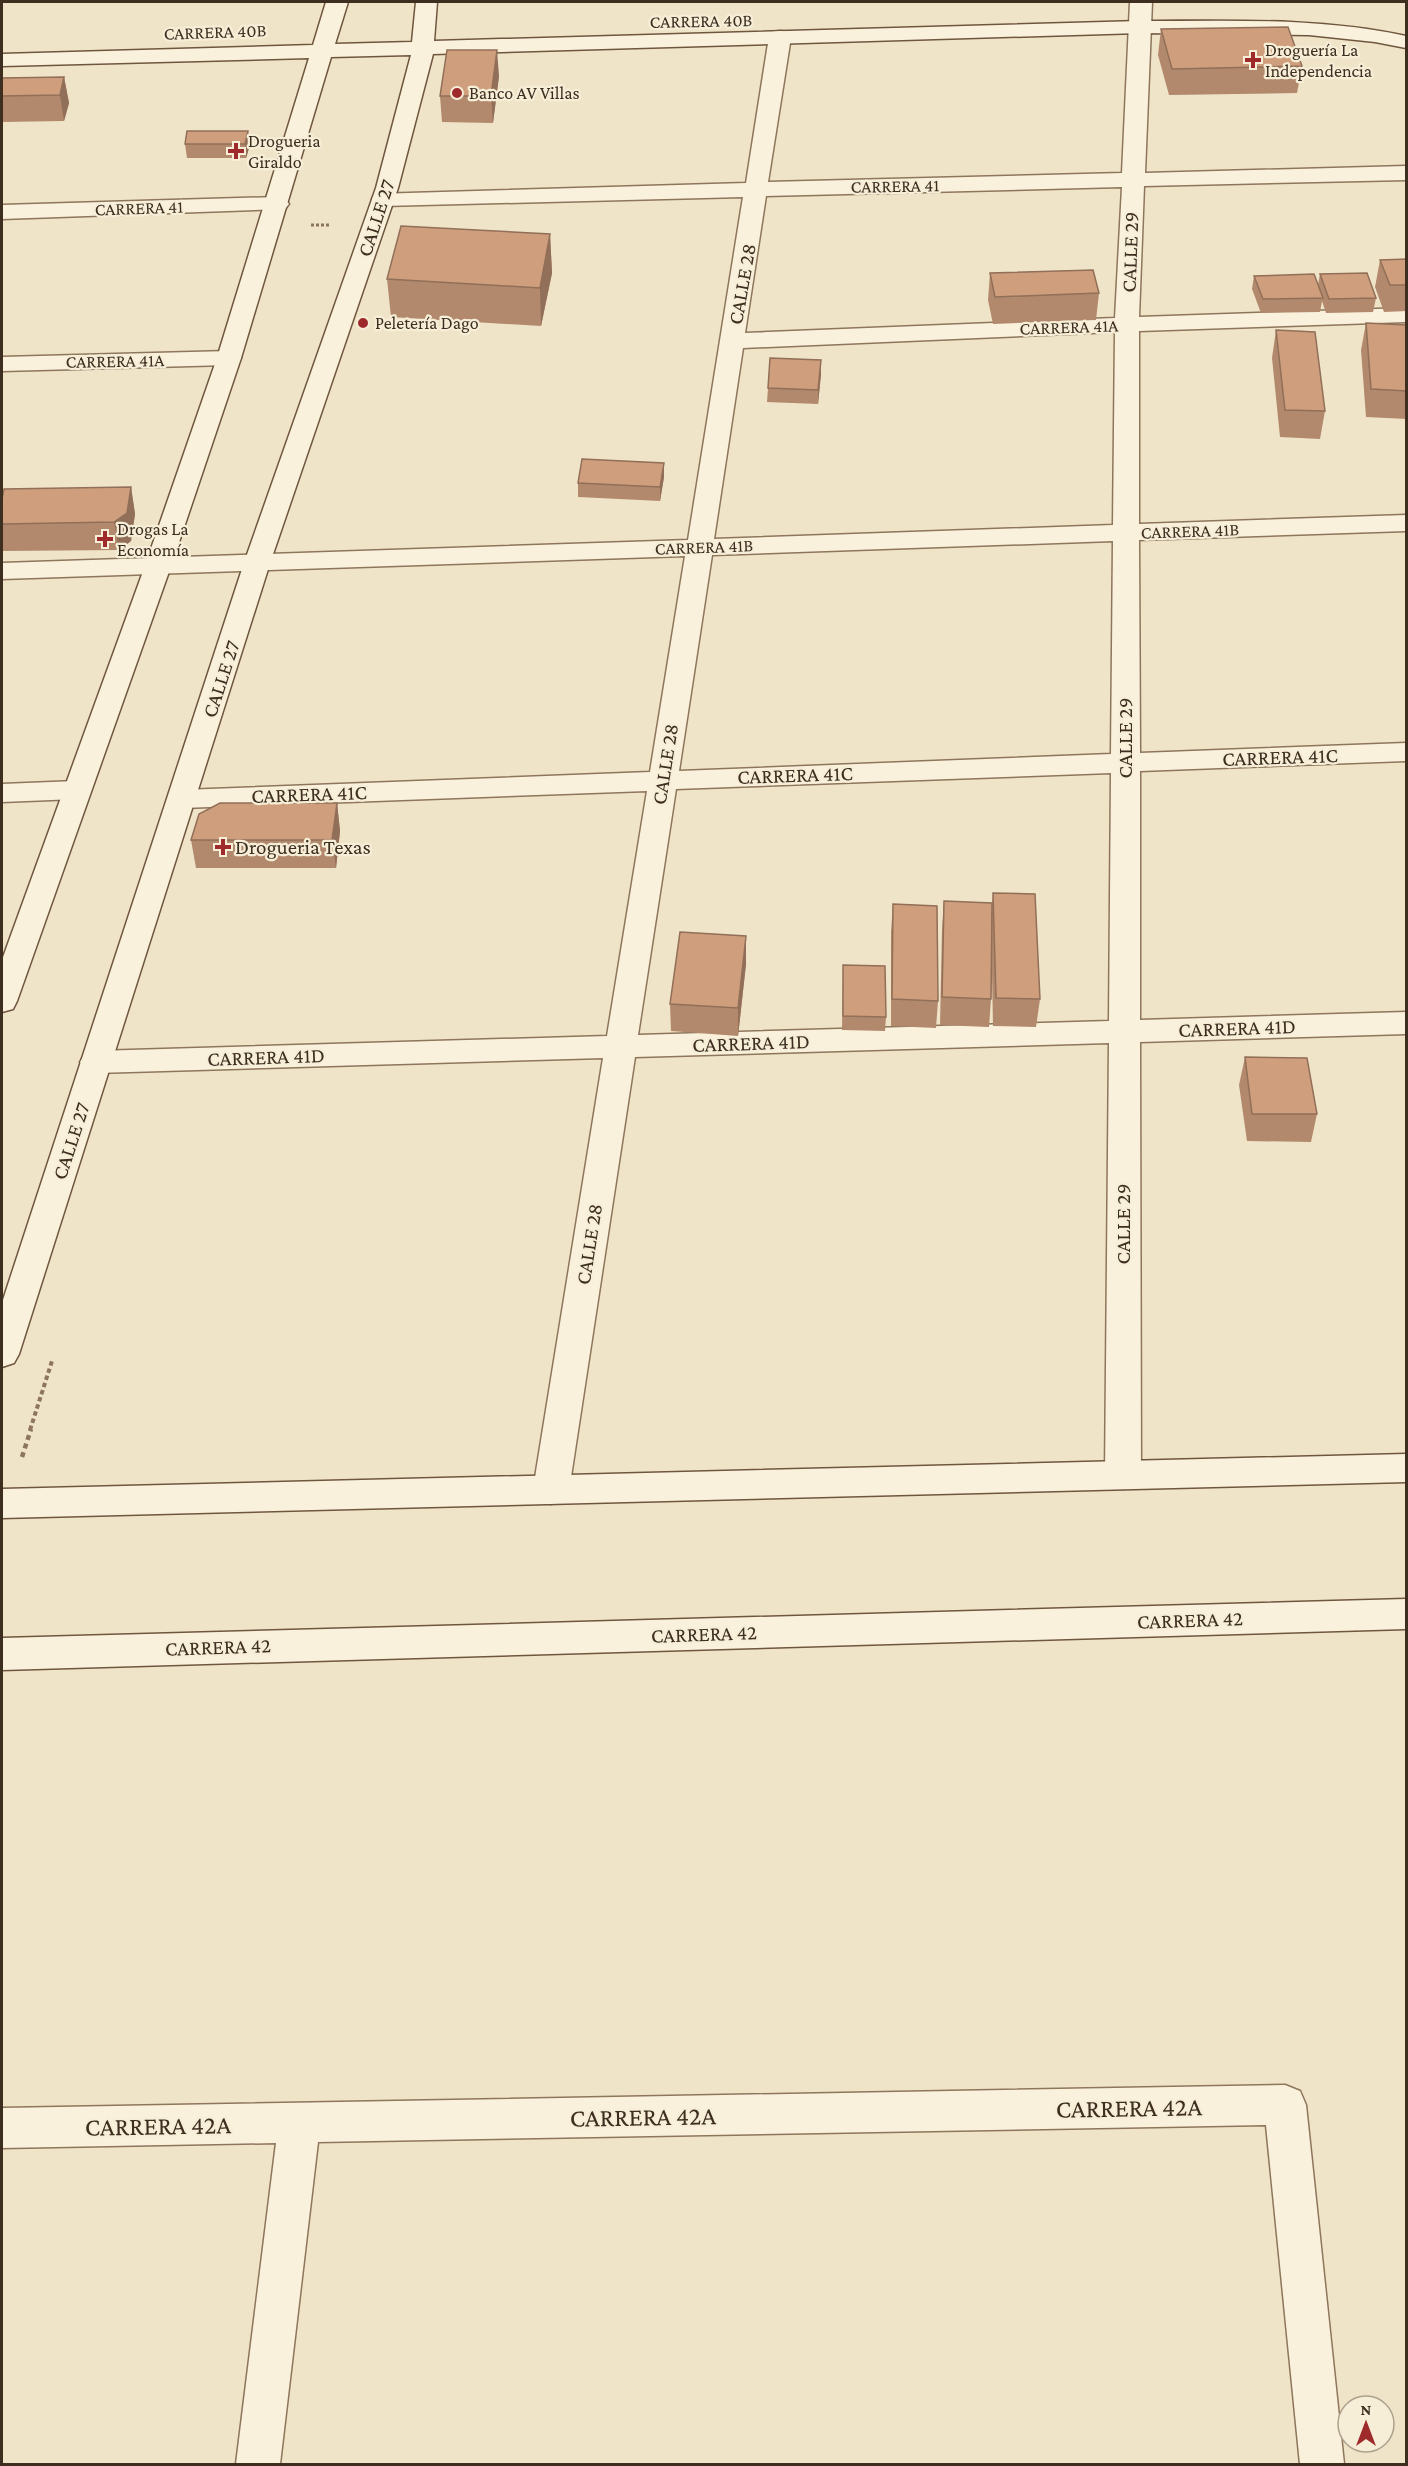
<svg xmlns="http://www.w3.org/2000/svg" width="1408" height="2466" viewBox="0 0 1408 2466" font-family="'Crimson Pro',serif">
  <rect width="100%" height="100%" fill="#f0e4c8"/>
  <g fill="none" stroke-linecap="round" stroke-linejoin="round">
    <g stroke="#8d765c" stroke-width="3">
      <g id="street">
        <path d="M1130 2H1152L1145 173 1406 166V180L1144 186 1139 317 1406 308V322L1139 331V524L1406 515V531L1139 540 1140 753 1406 743V761L1140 771V1020L1406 1012V1034L1140 1042 1141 1475 1135 1485 1123 1489 1111 1485 1105 1475 1109 1043 635 1057 569 1490 564 1500 551 1504 538 1500 533 1490 603 1058 96 1073 85 1070 80 1062 85 1054 96 1051 607 1036 647 791 183 808 173 806 169 799 173 792 183 790 650 772 685 556 2 579V563L688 540 743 197 383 206 375 204 372 199 375 194 746 183 769 37 772 32 780 31 788 32 791 37 768 182 1122 173ZM1122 187 1115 318 745 333 766 196ZM1115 332 1113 525 714 539 743 348ZM1113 541 1111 754 679 771 712 555ZM1111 773 1109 1021 638 1035 676 789Z"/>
        <polygon points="277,197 285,199 289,204 285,209 2,219 2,205"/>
        <polygon points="229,351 238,353 241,358 238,363 229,365 2,371 2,357"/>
        <polygon points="76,781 86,783 90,790 86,797 76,799 2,802 2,784"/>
        <polygon points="1285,2085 1300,2091 1306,2105 1344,2464 1300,2464 1266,2125 318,2142 280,2464 236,2464 276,2143 2,2148 2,2108"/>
      </g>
    </g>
    <g stroke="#6f573f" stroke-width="3">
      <g id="secondary">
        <path d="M326 2H348L335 44 412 42 416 2H437L434 41 1140 21C1229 21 1319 17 1406 36V48L1375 42 1309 35 1140 33 433 54 398 188 270 563 19 1354 14 1363 2 1367V1303L244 563 376 188 411 55 331 57 241 358 171 566 17 1001 13 1009 2 1012V960L145 566 217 358 309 58 2 66V54L313 45Z"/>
        <polygon points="1406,1454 1406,1482 2,1518 2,1489"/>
        <polygon points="1406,1599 1406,1629 2,1670 2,1638"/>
      </g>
    </g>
    <polyline stroke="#8d765c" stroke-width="3" stroke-dasharray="3 2" stroke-linecap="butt" points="311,225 330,225"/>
    <polyline stroke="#8d765c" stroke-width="4" stroke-dasharray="4.5 3" stroke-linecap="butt" points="30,1430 52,1361"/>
    <polyline stroke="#8d765c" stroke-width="4.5" stroke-dasharray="5 4" stroke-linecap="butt" points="22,1457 31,1429"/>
    <use href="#street" fill="#faf1dc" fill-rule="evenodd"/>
    <use href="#secondary" fill="#faf1dc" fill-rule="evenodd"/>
  </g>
  <g fill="#b2896c">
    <polygon points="1161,29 1302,66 1297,93 1169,95 1158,55"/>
    <polygon points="499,76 493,123 442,122 440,96"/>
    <polygon points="64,77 69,103 64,121 2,122 2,78"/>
    <polygon points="187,131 250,145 246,158 187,158 185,144"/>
    <polygon points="550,234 552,273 541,326 391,317 387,279"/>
    <polygon points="1407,259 1407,311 1384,312 1375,287 1380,260"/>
    <polygon points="990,273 1099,293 1096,320 993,324 988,300"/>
    <polygon points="1320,274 1376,298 1373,312 1326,313 1322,301 1320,312 1261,313 1252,289 1254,276 1318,285"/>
    <polygon points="1366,323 1407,325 1407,419 1366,417 1361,350"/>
    <polygon points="1276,330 1325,411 1320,439 1280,437 1272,358"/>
    <polygon points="821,374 818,404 767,402 768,388"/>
    <polygon points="664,463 664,477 660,501 578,497 578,483"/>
    <polygon points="131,487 135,514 131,541 119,550 2,551 2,499"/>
    <polygon points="337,803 340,831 336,868 196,868 191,840"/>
    <polygon points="993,893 1040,999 1036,1027 993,1026 992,975 991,999 989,1027 940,1025 942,929 944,901 992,903"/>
    <polygon points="893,904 938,1001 936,1028 891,1026 891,932"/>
    <polygon points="746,936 746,964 738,1036 671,1031 670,1004"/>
    <polygon points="843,965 886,1017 885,1031 842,1030"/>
    <polygon points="1245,1057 1317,1114 1311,1142 1247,1141 1239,1085"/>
  </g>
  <g fill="#916f58">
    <polygon points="497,50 499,76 493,123 491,96"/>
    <polygon points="64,77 69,103 64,121 60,95"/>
    <polygon points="248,131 250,145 246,158 245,144"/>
    <polygon points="550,234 552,273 541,326 540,288"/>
    <polygon points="821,360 821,374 818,404 818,390"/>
    <polygon points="664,463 664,477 660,501 660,487"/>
    <polygon points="131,487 135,514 131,541 119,550 114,522"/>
    <polygon points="337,803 340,831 336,868 332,840"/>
    <polygon points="746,936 746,964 738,1036 738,1008"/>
  </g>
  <g fill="#cf9f7d" stroke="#916f58" stroke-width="1.5">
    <polygon points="1288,27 1302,66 1172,69 1161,29"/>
    <polygon points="447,50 497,50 491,96 440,96"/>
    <polygon points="64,77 60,95 2,96 2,78"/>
    <polygon points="187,131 248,131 245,144 185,144"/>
    <polygon points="401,226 550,234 540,288 387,279"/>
    <polygon points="1407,259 1407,285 1390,285 1380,260"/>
    <polygon points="1093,270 1099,293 995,297 990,273"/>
    <polygon points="1367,273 1376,298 1329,299 1320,274"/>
    <polygon points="1314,274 1323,298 1263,299 1254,276"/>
    <polygon points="1366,323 1407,325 1407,391 1371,389"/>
    <polygon points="1276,330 1315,332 1325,411 1285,410"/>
    <polygon points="770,358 821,360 818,390 768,388"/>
    <polygon points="582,459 664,463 660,487 578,483"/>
    <polygon points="131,487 127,513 114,522 2,524 2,499 4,489"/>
    <polygon points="220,803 337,803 332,840 191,840 199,814"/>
    <polygon points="993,893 1035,894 1040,999 996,998"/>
    <polygon points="944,901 992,903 991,999 942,997"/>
    <polygon points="893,904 937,906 938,1001 892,999"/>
    <polygon points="680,932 746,936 738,1008 670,1004"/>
    <polygon points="843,965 885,966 886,1017 843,1016"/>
    <polygon points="1245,1057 1307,1058 1317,1114 1252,1114"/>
  </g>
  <g fill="#9e2a2b" stroke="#f7eed8" stroke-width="2">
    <path d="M1250 51h6v6h6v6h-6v6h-6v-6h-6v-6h6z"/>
    <circle cx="457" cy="93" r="6"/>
    <path d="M233 142h6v6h6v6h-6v6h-6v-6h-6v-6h6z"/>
    <circle cx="363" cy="323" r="6"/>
    <path d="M102 530h6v6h6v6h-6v6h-6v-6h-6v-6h6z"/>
    <path d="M220 838h6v6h6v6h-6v6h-6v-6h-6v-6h6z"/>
  </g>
  <g text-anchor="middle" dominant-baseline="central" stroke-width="4.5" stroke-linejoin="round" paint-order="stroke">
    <g font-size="18" fill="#3d2e20" stroke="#f7eed8">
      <text transform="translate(701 21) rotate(-1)">CARRERA 40B</text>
      <text transform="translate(215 32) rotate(-2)">CARRERA 40B</text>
      <text transform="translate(895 186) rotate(-1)">CARRERA 41</text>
      <text transform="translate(139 208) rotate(-2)">CARRERA 41</text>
      <text transform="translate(1069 327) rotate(-2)">CARRERA 41A</text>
      <text transform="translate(115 361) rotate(-1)">CARRERA 41A</text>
      <text transform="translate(1190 531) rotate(-2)">CARRERA 41B</text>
      <text transform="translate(704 547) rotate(-2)">CARRERA 41B</text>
    </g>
    <g font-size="18" fill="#3d2e20" stroke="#f7eed8" text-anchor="start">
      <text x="1265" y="50">Droguería La<tspan x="1265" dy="21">Independencia</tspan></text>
      <text x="469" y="93">Banco AV Villas</text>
      <text x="248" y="141">Drogueria<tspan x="248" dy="21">Giraldo</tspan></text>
      <text x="375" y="323">Peletería Dago</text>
      <text x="117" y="529">Drogas La<tspan x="117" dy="21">Economía</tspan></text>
    </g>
    <g font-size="21" fill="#3d2e20" stroke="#f7eed8">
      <text transform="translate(376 218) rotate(-72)">CALLE 27</text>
      <text transform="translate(1130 252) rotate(-88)">CALLE 29</text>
      <text transform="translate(742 284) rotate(-80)">CALLE 28</text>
      <text transform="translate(221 679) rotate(-72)">CALLE 27</text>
      <text transform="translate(1125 738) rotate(-90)">CALLE 29</text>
      <text transform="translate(1280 757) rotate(-2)">CARRERA 41C</text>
      <text transform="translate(665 764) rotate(-81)">CALLE 28</text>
      <text transform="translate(795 775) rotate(-2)">CARRERA 41C</text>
      <text transform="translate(309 794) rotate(-2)">CARRERA 41C</text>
      <text transform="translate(1237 1028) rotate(-2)">CARRERA 41D</text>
      <text transform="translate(751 1043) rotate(-2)">CARRERA 41D</text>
      <text transform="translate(266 1057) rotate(-2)">CARRERA 41D</text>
      <text transform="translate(71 1141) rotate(-72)">CALLE 27</text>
      <text transform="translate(1123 1224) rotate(-90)">CALLE 29</text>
      <text transform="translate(589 1244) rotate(-81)">CALLE 28</text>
      <text transform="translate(1190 1620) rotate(-2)">CARRERA 42</text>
      <text transform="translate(704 1634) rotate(-2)">CARRERA 42</text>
      <text transform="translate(218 1647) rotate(-2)">CARRERA 42</text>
    </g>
    <g font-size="21" fill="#3d2e20" stroke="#f7eed8" text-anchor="start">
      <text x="235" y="847">Drogueria Texas</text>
    </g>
    <g font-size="26" fill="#3d2e20" stroke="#f7eed8">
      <text transform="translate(1129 2108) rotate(-1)">CARRERA 42A</text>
      <text transform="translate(643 2117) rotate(-1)">CARRERA 42A</text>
      <text transform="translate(158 2126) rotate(-1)">CARRERA 42A</text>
    </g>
  </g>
  <rect width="1408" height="2466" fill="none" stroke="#3d2e20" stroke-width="6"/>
  <g transform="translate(1366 2424)"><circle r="28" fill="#f7eed8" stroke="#ada18e" stroke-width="1.5"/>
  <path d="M0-4.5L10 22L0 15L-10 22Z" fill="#9e2a2b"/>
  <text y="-9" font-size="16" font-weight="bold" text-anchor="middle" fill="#3d2e20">N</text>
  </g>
</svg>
